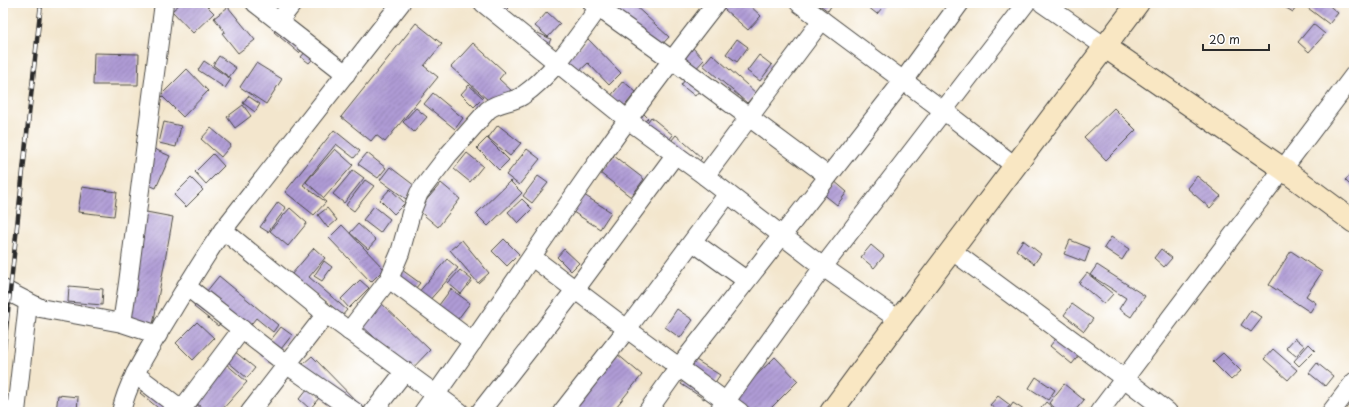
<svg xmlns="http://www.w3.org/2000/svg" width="1357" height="415" viewBox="0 0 1357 415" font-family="'Playpen Sans',sans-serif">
  <defs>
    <pattern id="building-hatch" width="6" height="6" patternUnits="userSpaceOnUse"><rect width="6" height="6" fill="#af9bd5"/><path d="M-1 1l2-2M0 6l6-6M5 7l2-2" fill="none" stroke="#8f7fad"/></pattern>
  </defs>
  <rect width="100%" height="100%" fill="#fff"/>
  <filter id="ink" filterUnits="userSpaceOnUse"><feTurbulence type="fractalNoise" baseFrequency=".025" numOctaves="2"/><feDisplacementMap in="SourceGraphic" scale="8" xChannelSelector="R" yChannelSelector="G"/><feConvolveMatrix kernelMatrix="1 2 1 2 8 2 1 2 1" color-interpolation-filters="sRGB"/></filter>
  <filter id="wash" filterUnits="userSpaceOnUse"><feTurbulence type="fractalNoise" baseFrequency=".012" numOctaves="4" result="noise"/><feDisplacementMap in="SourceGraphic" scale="16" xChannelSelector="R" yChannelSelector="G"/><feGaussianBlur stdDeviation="0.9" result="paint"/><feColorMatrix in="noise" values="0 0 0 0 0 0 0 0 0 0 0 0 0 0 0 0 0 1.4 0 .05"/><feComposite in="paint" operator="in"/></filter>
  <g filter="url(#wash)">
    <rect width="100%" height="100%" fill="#f3e6cd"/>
    <g id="blocks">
      <g fill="url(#building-hatch)">
        <polygon points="181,3 204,3 214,13 193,33 172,11"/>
        <polygon points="490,3 503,3 509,8 500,17"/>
        <polygon points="620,3 632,3 669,37 656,51 612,11"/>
        <polygon points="717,3 747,3 761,16 748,30"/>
        <polygon points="817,3 833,3 828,11"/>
        <polygon points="863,3 886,3 877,14"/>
        <polygon points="1285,3 1299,3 1293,12 1283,6"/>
        <polygon points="1305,3 1326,3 1338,13 1329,24 1304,5"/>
        <polygon points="228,7 255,40 238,53 222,33 225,32 214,18"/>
        <polygon points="547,12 560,24 548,37 535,26"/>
        <polygon points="284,19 309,41 299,53 274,32"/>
        <polygon points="416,23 442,44 424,66 438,77 385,142 376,135 371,141 341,117"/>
        <polygon points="1313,24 1325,34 1309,52 1298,42"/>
        <polygon points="538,33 551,39 546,49 533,42"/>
        <polygon points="588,39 621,73 609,85 588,63 573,77 561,65"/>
        <polygon points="737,39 748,47 737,62 726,54"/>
        <polygon points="473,43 505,72 499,79 513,92 498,109 451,67"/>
        <polygon points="311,45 319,52 309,63 301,57"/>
        <polygon points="692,47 704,60 690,75 677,62"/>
        <polygon points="94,53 139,54 138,85 93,85"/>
        <polygon points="712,54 756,93 747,103 703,65"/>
        <polygon points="759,55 772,65 760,81 747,71"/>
        <polygon points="219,56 236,68 229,77 213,65"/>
        <polygon points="204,61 231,79 225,88 198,70"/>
        <polygon points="256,63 282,79 266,104 240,87"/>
        <polygon points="187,69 208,91 183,117 161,95"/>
        <polygon points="688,76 702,87 695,96 681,85"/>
        <polygon points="623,81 636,92 623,108 610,97"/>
        <polygon points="469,85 483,98 474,107 461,94"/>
        <polygon points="433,93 463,118 455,129 424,104"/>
        <polygon points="248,96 260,104 255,112 243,103"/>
        <polygon points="243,105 251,116 235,128 227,117"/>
        <polygon points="416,108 427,117 414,132 403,122"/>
        <polygon points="1114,108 1136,130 1106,160 1084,137"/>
        <polygon points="639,109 648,118 639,128"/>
        <polygon points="651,117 673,135 664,146 642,129"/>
        <polygon points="164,122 181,126 176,147 159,143"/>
        <polygon points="498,125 521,143 510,156 488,138"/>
        <polygon points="211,128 231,145 221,157 201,139"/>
        <polygon points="334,130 360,151 354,158 336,144 303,185 326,202 314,215 285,192"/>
        <polygon points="676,135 702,158 693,168 667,146"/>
        <polygon points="487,138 509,160 499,170 477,148"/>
        <polygon points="150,147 170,156 156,188 137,180"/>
        <polygon points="335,149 353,165 324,198 306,182"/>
        <polygon points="527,149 540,159 519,185 506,175"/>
        <polygon points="367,153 386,168 378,178 358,164"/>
        <polygon points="467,153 483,166 470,182 454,169"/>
        <polygon points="213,154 224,166 206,184 195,172"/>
        <polygon points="614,156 644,179 631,197 600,173"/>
        <polygon points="390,167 415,186 406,199 380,180"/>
        <polygon points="353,170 364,178 344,203 333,194"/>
        <polygon points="1354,172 1354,189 1345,180"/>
        <polygon points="538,176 548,183 532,203 523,196"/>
        <polygon points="1197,176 1221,196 1210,208 1187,188"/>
        <polygon points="191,178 203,190 186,207 174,195"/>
        <polygon points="365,180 374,186 354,211 346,205"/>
        <polygon points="833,180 847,192 837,205 822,193"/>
        <polygon points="510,181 522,193 488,226 476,214"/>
        <polygon points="441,183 460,199 438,227 418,210"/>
        <polygon points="82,187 117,192 114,216 78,212"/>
        <polygon points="390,189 405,203 394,214 380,200"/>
        <polygon points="584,195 611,212 600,229 573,212"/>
        <polygon points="522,199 532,209 518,223 508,212"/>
        <polygon points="278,202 286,208 268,232 260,227"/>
        <polygon points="374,206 390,219 380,233 363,220"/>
        <polygon points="290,208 307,223 288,246 270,231"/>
        <polygon points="327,208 337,220 328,228 318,215"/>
        <polygon points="141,211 173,217 151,336 123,331"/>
        <polygon points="358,224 376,240 368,249 350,233"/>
        <polygon points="342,225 384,269 371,282 329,238"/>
        <polygon points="1111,237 1129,249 1122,260 1104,248"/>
        <polygon points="504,239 519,254 507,266 492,251"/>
        <polygon points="462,240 489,273 478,283 450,250"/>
        <polygon points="1023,240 1041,254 1034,264 1016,250"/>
        <polygon points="1070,240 1090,248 1085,262 1064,254"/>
        <polygon points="871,245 884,256 874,268 861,257"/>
        <polygon points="314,248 325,258 309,277 347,310 341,317 291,275"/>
        <polygon points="564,249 579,263 571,271 557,257"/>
        <polygon points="1161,249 1172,258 1164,267 1154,258"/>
        <polygon points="1291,251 1322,272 1306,296 1316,303 1310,312 1269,285"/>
        <polygon points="447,259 458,268 427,303 417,294"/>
        <polygon points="324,261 332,267 322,281 314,276"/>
        <polygon points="1097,265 1145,296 1131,317 1119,309 1126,298 1090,275"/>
        <polygon points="402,270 420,283 415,289 398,276"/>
        <polygon points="460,270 472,280 461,294 448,283"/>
        <polygon points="1087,273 1113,294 1104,304 1079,283"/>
        <polygon points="219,276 278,325 273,332 256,318 248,328 221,322 218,326 194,307"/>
        <polygon points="360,280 369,288 349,308 341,299"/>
        <polygon points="69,286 103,289 102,305 68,302"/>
        <polygon points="451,289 470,303 452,327 433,313"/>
        <polygon points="378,300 430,350 410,371 358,322"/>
        <polygon points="1072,304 1093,319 1084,331 1064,315"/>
        <polygon points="677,309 693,320 680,338 665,327"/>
        <polygon points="1251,310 1262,318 1251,332 1241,325"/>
        <polygon points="197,322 214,338 193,360 176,343"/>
        <polygon points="281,327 292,335 270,363 259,355"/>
        <polygon points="1058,336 1080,354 1072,364 1050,346"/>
        <polygon points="1295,338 1305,346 1296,356 1286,348"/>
        <polygon points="1309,344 1315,350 1299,366 1294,361"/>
        <polygon points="1273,349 1297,370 1288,380 1264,359"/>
        <polygon points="234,351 255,368 247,378 227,361"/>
        <polygon points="1223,353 1241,371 1231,380 1213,362"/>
        <polygon points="617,354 642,375 612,412 602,412 598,409 596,412 570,412"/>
        <polygon points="312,356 361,406 355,412 337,412 296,370"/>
        <polygon points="775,357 798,381 767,412 736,412 728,403"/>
        <polygon points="696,360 720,375 704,399 681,384"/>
        <polygon points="225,363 247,382 220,412 207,412 194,401"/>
        <polygon points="1317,363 1333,376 1325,386 1309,373"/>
        <polygon points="1036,377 1055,390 1048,400 1029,388"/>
        <polygon points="151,380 171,412 163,412 140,393"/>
        <polygon points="1064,384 1084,400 1074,412 1060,412 1049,403"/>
        <polygon points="308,388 319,398 310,409 299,399"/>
        <polygon points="58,395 78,397 77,412 56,412"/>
        <polygon points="998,396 1010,405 1005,412 999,412 990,405"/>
        <polygon points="194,402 205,412 185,412"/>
        <polygon points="1046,402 1058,412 1038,412"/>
        <polygon points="1013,403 1027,412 1007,412"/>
      </g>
    </g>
  </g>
  <g filter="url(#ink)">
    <use href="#blocks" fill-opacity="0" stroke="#494743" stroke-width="1"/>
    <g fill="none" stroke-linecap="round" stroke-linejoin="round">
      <g stroke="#494743" stroke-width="20">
        <g id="street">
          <polyline points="255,3 346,74"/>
          <polyline points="483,3 628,120 705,176 823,267 899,320"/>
          <polyline points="592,3 672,60 828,176"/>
          <polyline points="799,3 944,111 1015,166"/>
          <polyline points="1042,3 1104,46"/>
          <polyline points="279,21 293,3"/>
          <polyline points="705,176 822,20"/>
          <polyline points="223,230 326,314 460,412"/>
          <polyline points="693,242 746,280"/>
          <polyline points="951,250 1125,379 1168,412"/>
          <polyline points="532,257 627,329 740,412"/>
          <polyline points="389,279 473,342"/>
          <polyline points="186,286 286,364 355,412"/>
          <polyline points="3,289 40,308 122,323"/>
          <path d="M349 331 389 279 400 253 411 213 419 193 449 154 488 110C499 101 511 103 522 96 553 75 580 33 602 3"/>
          <polyline points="158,335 122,323 128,283 164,3"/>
          <polyline points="135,374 185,412"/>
          <polyline points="182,409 242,329"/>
          <polyline points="16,412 28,303"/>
          <path d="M121 412C128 381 146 354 162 327 182 294 201 262 223 230L401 3"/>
          <polyline points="250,412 326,314"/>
          <polyline points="373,412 405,371"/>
          <path d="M423 412C480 333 535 251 591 171 631 114 673 58 716 3"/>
          <polyline points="480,412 575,290 675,155"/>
          <polyline points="562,412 627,329 727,195"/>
          <polyline points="647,412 679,367 903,81 960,3"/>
          <polyline points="718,412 823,267 1026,3"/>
          <polyline points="1099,412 1354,75"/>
          <polyline points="1331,412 1354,382"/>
        </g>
      </g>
      <g stroke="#494743" stroke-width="24">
        <g id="secondary">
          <polyline points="1104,46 1283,169 1354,222"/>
          <polyline points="831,412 899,320 1138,3"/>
        </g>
      </g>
      <use href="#street" stroke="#fff" stroke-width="18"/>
      <use href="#secondary" stroke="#f9e7c3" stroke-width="22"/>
      <g stroke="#2b2b2b" stroke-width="4.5">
        <polyline id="rail" points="3,357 41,3"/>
      </g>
      <use href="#rail" stroke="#fff" stroke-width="3" stroke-dasharray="9" stroke-linecap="butt"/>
    </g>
  </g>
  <rect width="1357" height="415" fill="none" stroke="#fff" stroke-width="16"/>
  <path d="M1203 44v6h66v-6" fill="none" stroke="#2b2b2b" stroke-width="2"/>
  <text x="1209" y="44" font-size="12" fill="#2b2b2b" stroke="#ffffff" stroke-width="3" paint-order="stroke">20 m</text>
</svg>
